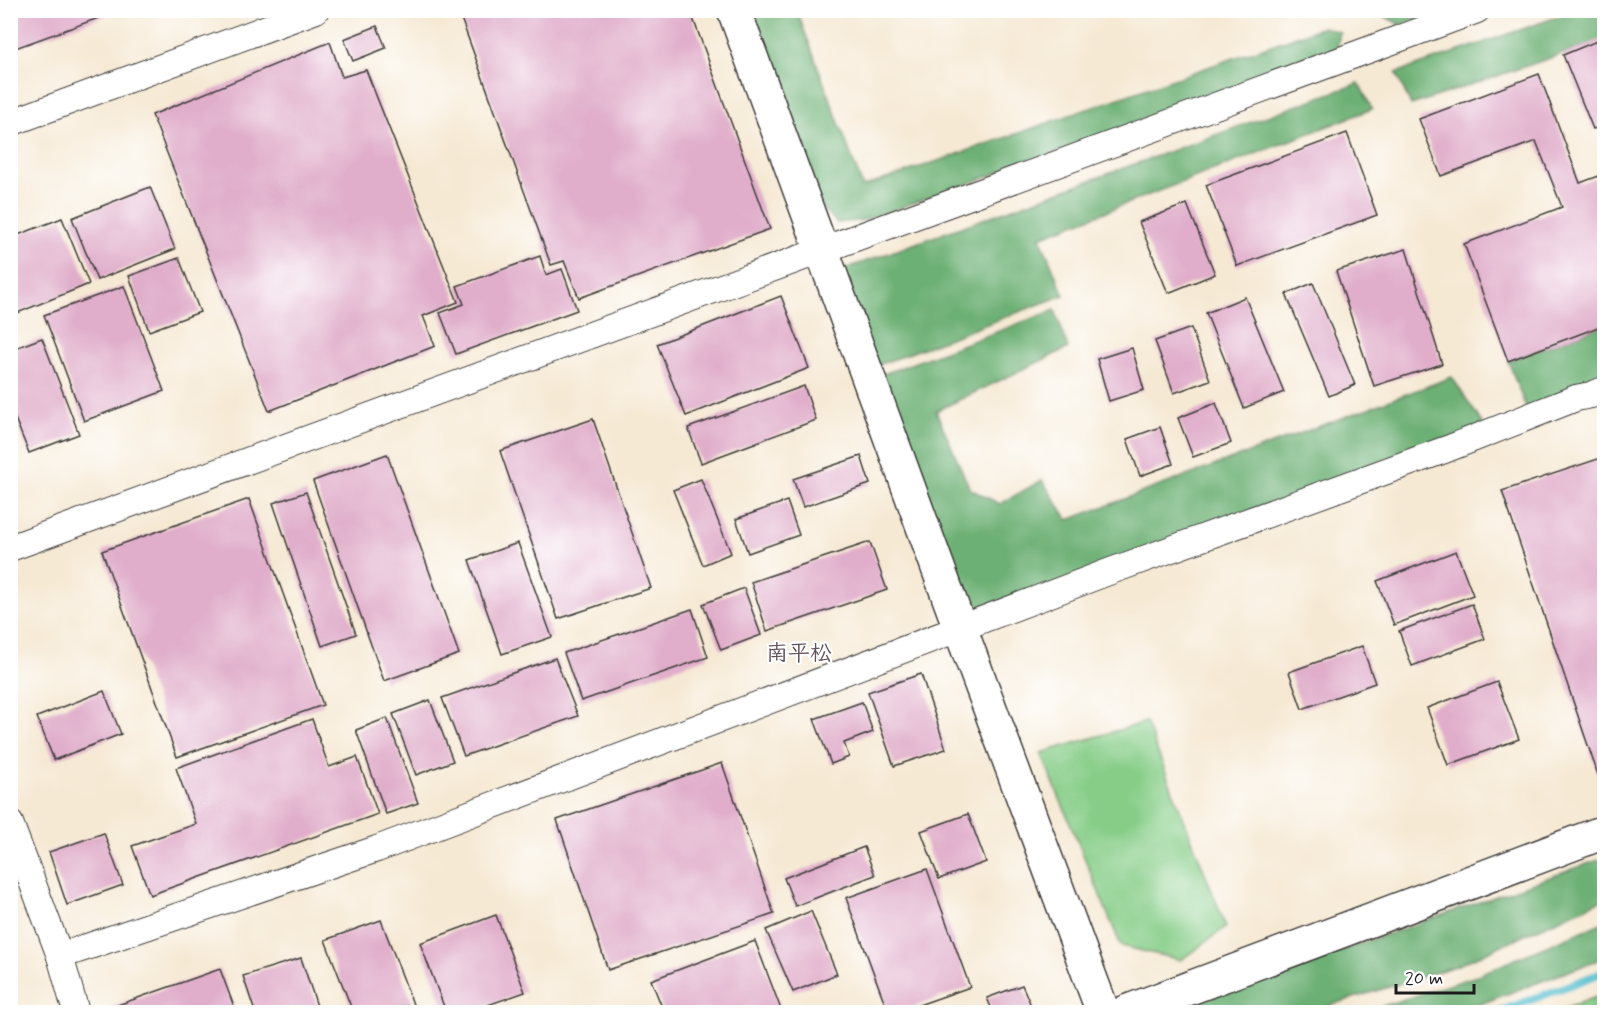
<svg xmlns="http://www.w3.org/2000/svg" width="1615" height="1023" viewBox="0 0 1615 1023" font-family="Mynerve,'Klee One',sans-serif">
  <rect width="100%" height="100%" fill="#fff"/>
  <filter id="ink" filterUnits="userSpaceOnUse"><feTurbulence type="fractalNoise" baseFrequency=".0167" numOctaves="2"/><feDisplacementMap in="SourceGraphic" scale="12" xChannelSelector="R" yChannelSelector="G"/><feConvolveMatrix kernelMatrix="1 2 1 2 8 2 1 2 1" color-interpolation-filters="sRGB"/></filter>
  <filter id="wash" filterUnits="userSpaceOnUse"><feTurbulence type="fractalNoise" baseFrequency=".008" numOctaves="4" result="noise"/><feDisplacementMap in="SourceGraphic" scale="24" xChannelSelector="R" yChannelSelector="G"/><feGaussianBlur stdDeviation="1.35" result="paint"/><feColorMatrix in="noise" values="0 0 0 0 0 0 0 0 0 0 0 0 0 0 0 0 0 1.4 0 .05"/><feComposite in="paint" operator="in"/></filter>
  <g filter="url(#wash)">
    <rect width="100%" height="100%" fill="#f6e9d4"/>
    <g fill="#87cd88" stroke="#527452" stroke-width="1.5">
      <polygon points="1146,722 1226,927 1181,960 1121,946 1041,753"/>
      <polygon points="1604,994 1604,1012 1556,1012"/>
    </g>
    <g fill="#6db074" stroke="#446648" stroke-width="1.5">
      <polygon points="747,11 797,11 863,187 1323,27 1340,32 1336,54 865,220 837,223 822,208"/>
      <polygon points="1374,11 1441,11 1401,25"/>
      <polygon points="1574,11 1604,11 1604,40 1411,105 1396,73"/>
      <polygon points="1359,83 1372,109 1040,237 1064,295 873,367 839,271"/>
      <polygon points="1055,310 1068,348 936,411 970,489 1000,504 1042,480 1068,520 1452,377 1488,432 960,628 870,379"/>
      <polygon points="1604,325 1604,386 1529,416 1508,361"/>
      <polygon points="1604,858 1604,899 1456,966 1309,1012 1178,1012 1181,1007"/>
      <polygon points="1604,922 1604,958 1459,1012 1364,1012 1470,978"/>
    </g>
    <g fill="none" stroke-linecap="round" stroke-linejoin="round">
      <polyline stroke="#53becf" stroke-width="8" points="1499,1012 1604,972"/>
    </g>
    <g id="blocks">
      <g fill="#e0adca">
        <polygon points="10,10 118,10 118,11 10,50"/>
        <polygon points="458,10 690,10 770,229 579,298 564,261 551,265"/>
        <polygon points="377,26 386,48 353,61 344,39"/>
        <polygon points="1604,38 1604,125 1593,129 1563,55"/>
        <polygon points="330,42 342,77 366,70 458,302 423,316 435,346 269,411 152,115"/>
        <polygon points="1539,74 1580,183 1604,174 1604,325 1508,361 1464,244 1562,207 1536,141 1441,176 1419,119"/>
        <polygon points="1347,133 1377,215 1237,266 1206,185"/>
        <polygon points="150,187 175,249 97,280 72,218"/>
        <polygon points="1187,204 1215,274 1168,293 1139,222"/>
        <polygon points="62,218 89,284 10,316 10,238"/>
        <polygon points="1406,249 1442,364 1374,386 1336,271"/>
        <polygon points="540,256 546,275 562,269 577,310 456,354 440,313 464,304 457,286"/>
        <polygon points="179,258 200,312 149,331 129,276"/>
        <polygon points="1313,283 1355,385 1329,396 1286,294"/>
        <polygon points="124,286 164,391 84,421 44,315"/>
        <polygon points="781,296 809,368 686,416 657,344"/>
        <polygon points="1245,297 1284,392 1244,408 1206,313"/>
        <polygon points="1191,328 1210,380 1174,393 1155,341"/>
        <polygon points="42,338 79,434 29,453 10,406 10,350"/>
        <polygon points="1132,348 1144,390 1109,401 1097,359"/>
        <polygon points="804,386 816,420 701,463 688,428"/>
        <polygon points="1216,403 1231,443 1193,457 1178,418"/>
        <polygon points="593,419 651,588 558,619 500,451"/>
        <polygon points="1160,427 1173,464 1140,476 1127,439"/>
        <polygon points="387,454 459,654 384,681 313,481"/>
        <polygon points="861,456 870,484 803,507 793,479"/>
        <polygon points="1604,457 1604,776 1599,778 1502,491"/>
        <polygon points="701,479 731,553 703,565 673,490"/>
        <polygon points="306,492 356,634 322,646 273,503"/>
        <polygon points="249,499 323,705 177,757 102,551"/>
        <polygon points="787,501 799,535 748,553 736,519"/>
        <polygon points="870,542 887,590 767,631 751,582"/>
        <polygon points="518,543 552,637 502,654 469,560"/>
        <polygon points="1456,551 1473,595 1394,625 1377,581"/>
        <polygon points="744,588 761,635 721,650 703,604"/>
        <polygon points="1472,604 1485,639 1412,666 1399,631"/>
        <polygon points="692,609 708,657 581,701 564,653"/>
        <polygon points="1362,646 1375,683 1302,709 1289,672"/>
        <polygon points="555,658 578,716 464,756 442,698"/>
        <polygon points="921,674 946,749 894,766 868,692"/>
        <polygon points="1497,682 1519,739 1448,765 1427,708"/>
        <polygon points="104,691 121,734 54,760 37,717"/>
        <polygon points="430,700 453,761 416,775 393,714"/>
        <polygon points="862,702 873,732 844,743 849,757 831,764 814,719"/>
        <polygon points="387,718 418,803 386,814 356,730"/>
        <polygon points="312,719 329,767 357,757 378,814 150,895 132,846 196,824 176,768"/>
        <polygon points="722,763 774,914 608,970 557,820"/>
        <polygon points="968,814 986,862 939,879 921,831"/>
        <polygon points="104,833 123,885 67,905 49,852"/>
        <polygon points="864,847 875,875 795,906 784,878"/>
        <polygon points="927,869 970,987 899,1012 888,1012 846,898"/>
        <polygon points="811,911 837,974 793,992 766,930"/>
        <polygon points="496,915 525,992 468,1012 446,1012 420,943"/>
        <polygon points="381,920 416,1012 353,1012 325,940"/>
        <polygon points="755,941 782,1012 724,1012 724,1010 718,1012 664,1012 651,980"/>
        <polygon points="301,958 319,1012 255,1012 243,976"/>
        <polygon points="220,969 236,1012 98,1012"/>
        <polygon points="1022,985 1034,1012 993,1012 987,998"/>
      </g>
    </g>
  </g>
  <g filter="url(#ink)">
    <use href="#blocks" fill-opacity="0" stroke="#3d3b38" stroke-width="1.5"/>
    <g fill="none" stroke-linecap="round" stroke-linejoin="round">
      <g stroke="#3d3b38" stroke-width="28">
        <g id="street">
          <polyline points="10,123 316,10"/>
          <polyline points="10,548 1477,10"/>
          <polyline points="10,823 60,956 76,1012"/>
          <polyline points="60,956 377,849 1111,571 1447,449 1576,398 1591,395 1604,390"/>
        </g>
      </g>
      <g stroke="#3d3b38" stroke-width="36">
        <g id="secondary">
          <polyline points="734,10 960,628 1103,1012"/>
          <polyline points="1126,1012 1604,832"/>
        </g>
      </g>
      <use href="#street" stroke="#fff" stroke-width="26"/>
      <use href="#secondary" stroke="#fff" stroke-width="33"/>
    </g>
  </g>
  <g text-anchor="middle" dominant-baseline="central" stroke-width="4.5" stroke-linejoin="round" paint-order="stroke">
    <g font-size="22" font-weight="bold" fill="#614f59" stroke="#fff">
      <text x="799" y="654">南平松</text>
    </g>
  </g>
  <rect width="1615" height="1023" fill="none" stroke="#fff" stroke-width="36"/>
  <path d="M1396 984v9h78v-9" fill="none" stroke="#1c1c1c" stroke-width="3"/>
  <text x="1405" y="984" font-size="18" fill="#1c1c1c" stroke="#ffffff" stroke-width="4.5" paint-order="stroke">20 m</text>
</svg>
